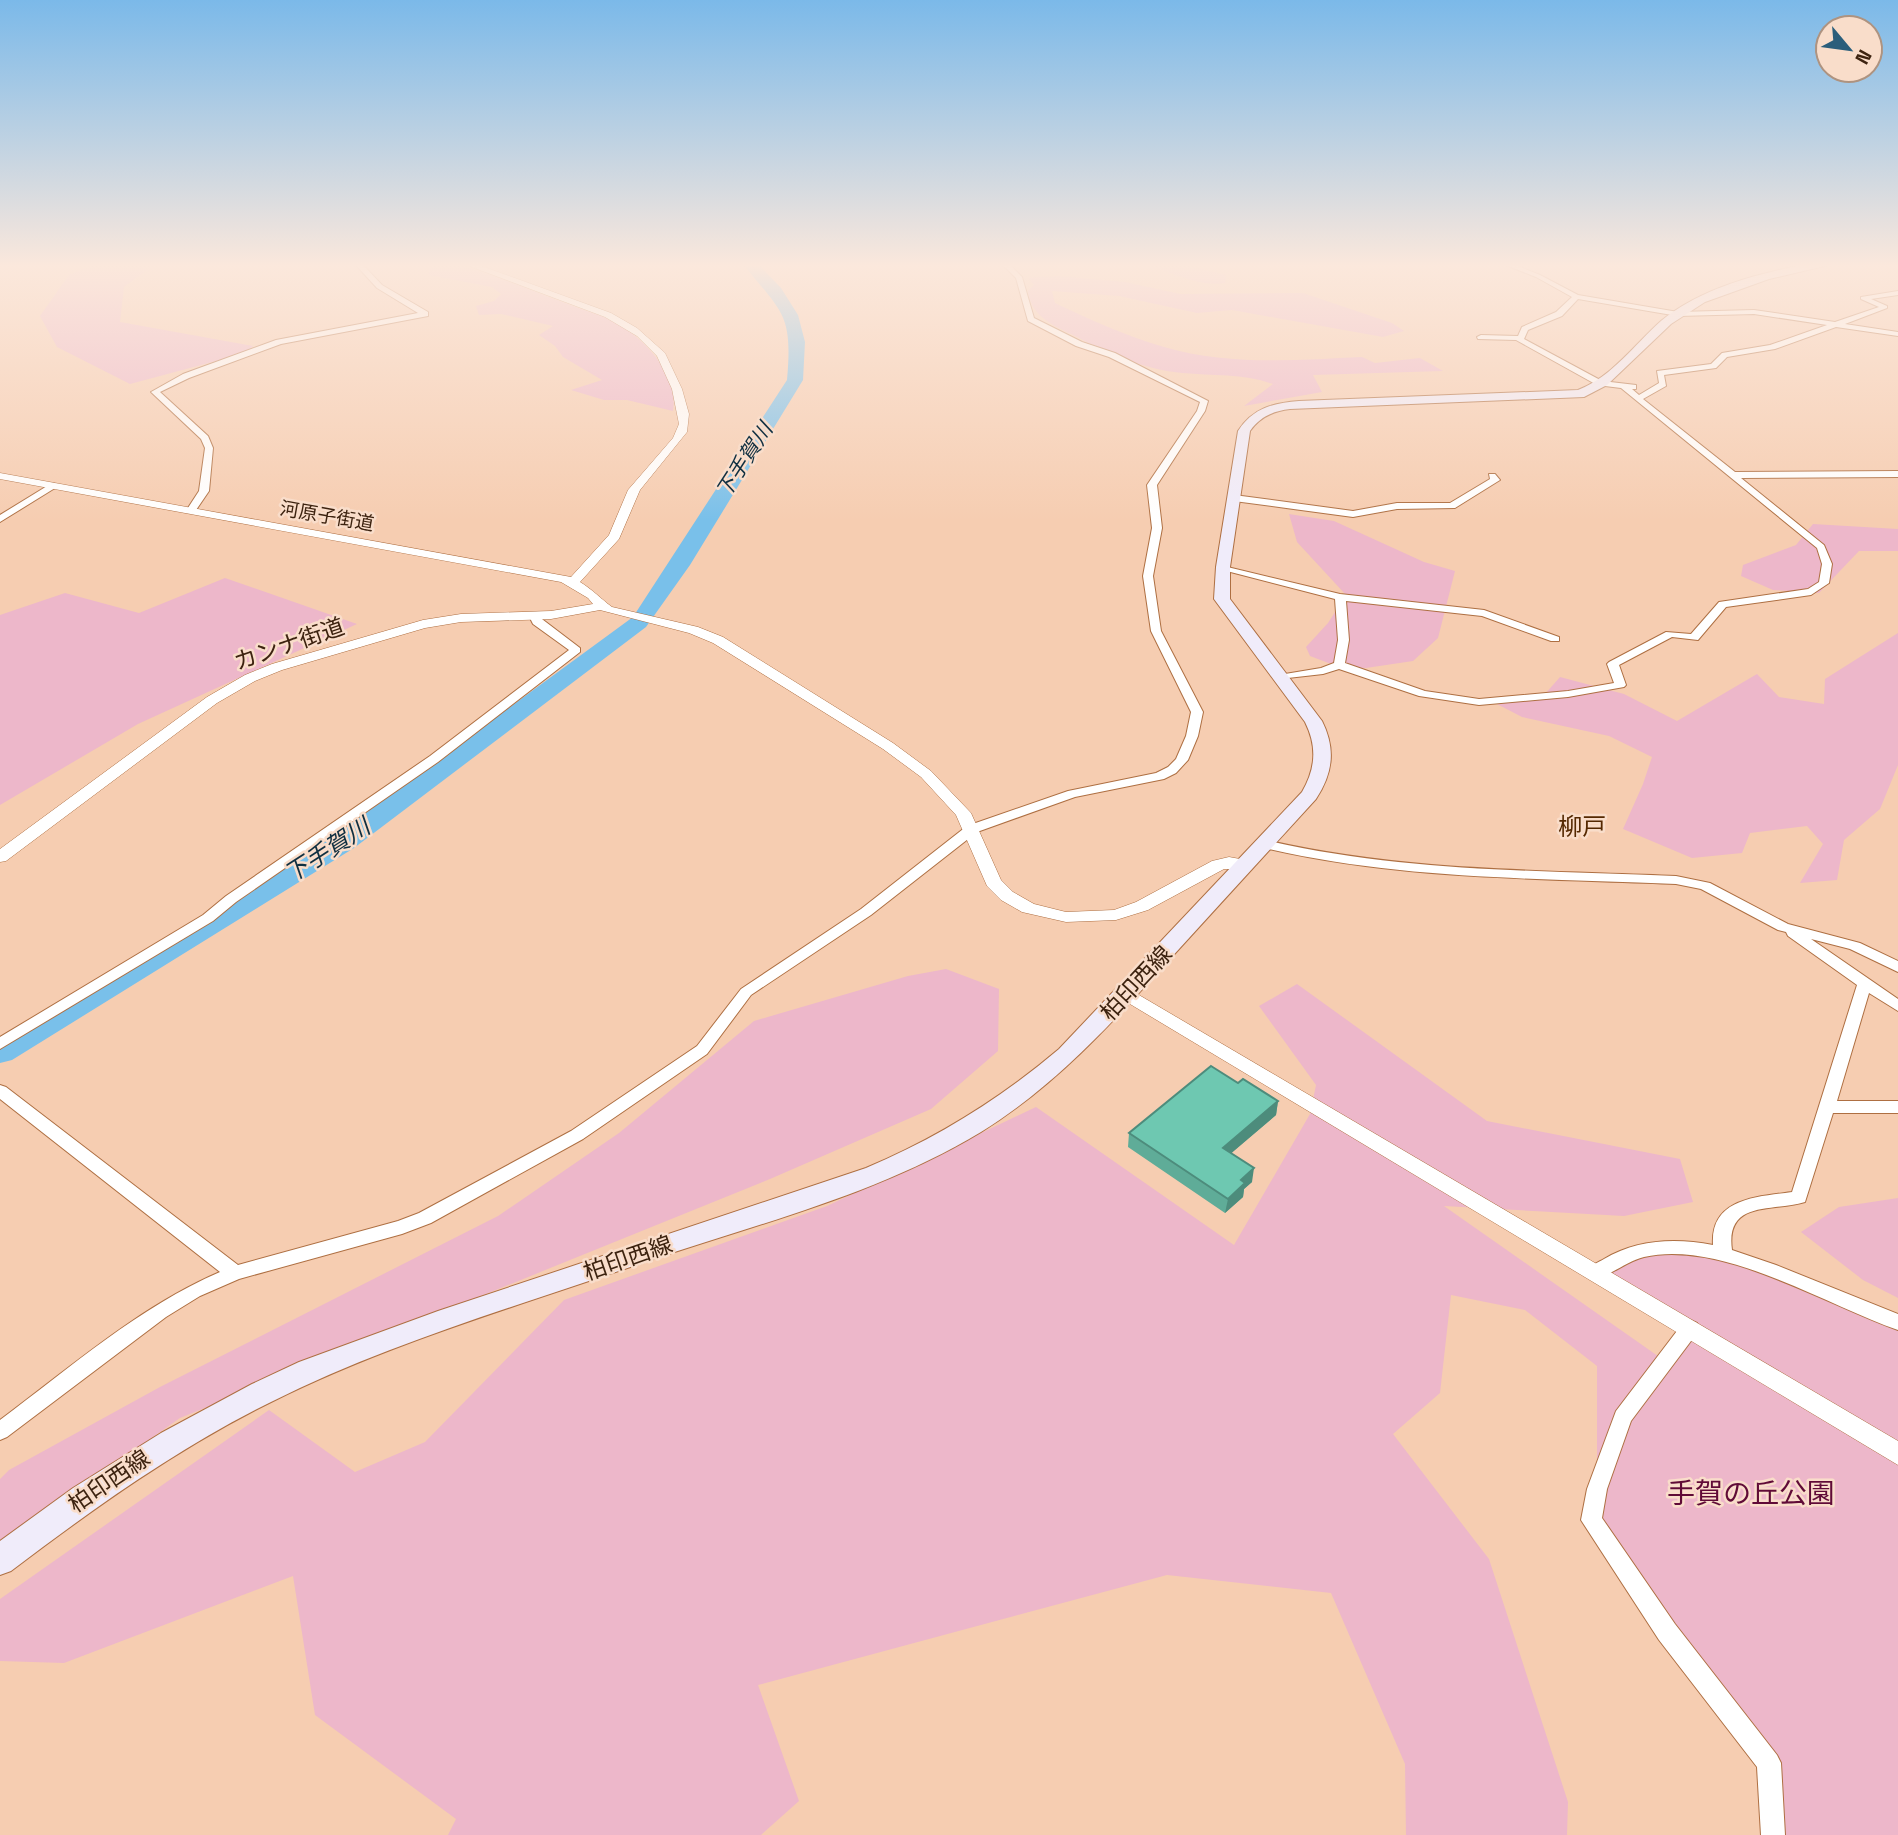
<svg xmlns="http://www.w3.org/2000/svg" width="1898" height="1835" viewBox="0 0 1898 1835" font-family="'Space Grotesk','Noto Sans JP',sans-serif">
  <rect width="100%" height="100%" fill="#f6cdb1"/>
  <g fill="#edb7ca">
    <polygon points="95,264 155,264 124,287 120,322 253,346 246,353 130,384 57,347 40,316 69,275"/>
    <path d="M455 264C494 275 530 290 568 304 584 311 603 315 618 324 646 340 679 376 673 411L627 400H604L571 390 602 380 563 357 555 346 539 335 553 326 501 314 479 315 476 306 494 301 501 294 492 287 429 275V267Z"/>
    <path d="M1148 264H1181L1226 275 1225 283C1199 287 1172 273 1148 264Z"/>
    <path d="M1058 276 1125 282 1180 294 1303 293 1392 323 1404 331 1383 337 1232 310 1197 313 1119 296 1052 291 1055 303C1090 320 1127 336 1164 347 1228 366 1297 360 1362 357L1375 363 1420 358 1443 371 1313 375 1322 392 1244 406 1273 384C1243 373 1213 376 1182 373 1141 369 1106 352 1071 334 1050 324 1031 315 1028 291L1034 285 1028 278Z"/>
    <polygon points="1289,514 1334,521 1424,562 1455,571 1438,638 1413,661 1366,668 1339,667 1310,656 1306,647 1328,623 1346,595 1297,542"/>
    <polygon points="1813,524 1898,529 1898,551 1859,551 1819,593 1773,590 1741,576 1743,565 1796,545"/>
    <polygon points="225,578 357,624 138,724 0,805 0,615 65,593 139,613"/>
    <polygon points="1898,633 1898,765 1880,809 1844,840 1837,880 1800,883 1823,844 1807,826 1750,833 1742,853 1692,858 1623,829 1643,784 1652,757 1609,736 1522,717 1495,703 1545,694 1560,677 1624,694 1677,721 1757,674 1779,697 1824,704 1825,679"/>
    <polygon points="946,969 999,989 998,1051 931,1109 770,1179 180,1418 0,1545 0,1479 9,1470 160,1387 498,1216 619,1133 754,1021 908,976"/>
    <polygon points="1297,984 1487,1121 1680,1159 1693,1202 1624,1216 1444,1206 1665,1361 1690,1328 1596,1272 1615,1259 1696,1248 1898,1322 1898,1835 1773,1835 1769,1763 1591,1520 1597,1489 1597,1366 1525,1310 1451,1295 1440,1393 1393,1434 1489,1559 1568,1802 1567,1835 1406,1835 1405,1764 1331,1593 1167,1575 758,1685 799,1801 761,1835 448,1835 456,1819 315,1715 293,1576 64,1663 0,1661 0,1599 269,1410 355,1472 425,1442 564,1300 827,1206 1036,1107 1234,1245 1310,1114 1316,1085 1259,1006"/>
    <polygon points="1898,1198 1898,1298 1863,1280 1801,1232 1839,1207"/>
  </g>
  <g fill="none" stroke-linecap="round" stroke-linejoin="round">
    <path fill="#79c0ea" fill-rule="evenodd" d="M743 264H758L781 288 798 315 805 342 803 380 690 565 646 627 354 848 12 1060 0 1063V1037L334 836 633 617 787 380C793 313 782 313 743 264Z"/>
    <g stroke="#ae6f42" stroke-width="2">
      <g id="minor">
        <polygon points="355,264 362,264 382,285 428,312 428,316 281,344 189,378 160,392 208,436 213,448 209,491 194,513 188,513 186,511 199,491 205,448 201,439 151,392 183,374 276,340 418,313 377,288"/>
        <path d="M1002 264H1009L1022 277 1034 318 1082 342 1115 353 1208 401 1205 411 1157 485 1162 528 1153 576 1161 631 1203 712 1198 736 1188 760 1176 773 1164 779 1075 797 977 832 871 915 751 995 707 1054 583 1139 431 1223 402 1234 239 1279 200 1296 166 1317 7 1437 0 1440V1420C71 1367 139 1307 220 1272L0 1099V1085L6 1087 238 1265 398 1221 419 1213 571 1131 697 1046 741 989 861 909 967 826 1068 791 1156 773 1168 767 1176 759 1186 736 1191 712 1151 631 1143 576 1152 528 1147 485 1197 411 1200 402 1109 357 1076 346 1028 321 1016 278Z"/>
        <path d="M1503 264H1513L1540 275 1578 295 1678 312 1754 310 1835 322 1879 307 1861 299V297L1898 291V295L1871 299 1887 306V308L1845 324 1898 332V336L1836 327 1775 349 1727 357 1716 368 1664 375 1666 386 1643 399 1735 472 1898 471V477L1741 478 1824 545 1832 564 1829 583 1811 595 1726 607 1698 640 1672 637 1619 665 1626 685 1624 687 1568 697 1479 705 1419 696 1339 669 1323 674 1279 679V675L1321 668 1334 663 1338 640 1335 599 1219 569V565L1340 594 1484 610 1559 637V641H1551L1482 616 1346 601 1349 640 1345 663 1425 691 1479 699 1568 691 1614 683 1607 664 1609 662 1666 632 1691 634 1719 602 1808 589 1819 582 1822 564 1817 548 1621 388 1597 385 1516 340 1478 339 1477 337 1481 335 1518 336 1522 327 1556 312 1572 297 1536 277ZM1578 299 1678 316 1754 314 1827 325 1770 345 1722 353 1711 364 1657 371 1659 383 1639 395 1632 389H1636V385L1602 381 1524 339 1528 330 1562 316Z"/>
        <polygon points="1489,474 1495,474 1500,480 1455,508 1397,509 1353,517 1234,501 1229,498 1234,495 1353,511 1397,503 1450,503 1490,479"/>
        <polygon points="52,483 55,484 55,488 0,522 0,515"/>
        <polygon points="534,613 580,648 580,652 438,762 236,902 213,921 0,1049 0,1037 203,915 226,896 430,756 569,650 533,624 529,616"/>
        <path d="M1265 840C1403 872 1535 870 1676 876L1710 883 1788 924 1860 943 1898 961V972L1850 949 1811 939 1898 999V1011L1869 993 1837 1101H1898V1113H1833L1805 1202C1772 1212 1725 1200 1732 1250L1776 1265 1898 1314V1330C1826 1305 1721 1239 1644 1257 1627 1261 1613 1274 1596 1279L1590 1277 1587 1272C1591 1265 1597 1263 1604 1259 1638 1239 1676 1238 1713 1245 1710 1198 1757 1197 1792 1192L1857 985 1788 936 1786 932 1778 930 1701 889 1676 884C1536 878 1397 880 1260 847L1258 844 1260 841Z"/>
        <polygon points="1690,1320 1697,1323 1699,1328 1697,1333 1631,1421 1607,1489 1602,1518 1675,1624 1777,1755 1781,1763 1785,1835 1761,1835 1757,1767 1659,1640 1581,1520 1587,1489 1616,1411 1683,1323"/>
      </g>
    </g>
    <g stroke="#ae6f42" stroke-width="1">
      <g id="tertiary">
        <path d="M464 264H476L611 313 637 328 665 353 682 389 689 414 687 432 640 490 619 539 580 582C593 590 601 599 612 607L698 627 723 637 893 743 931 771 971 813 1001 880 1013 892 1034 904 1066 912 1114 910 1136 902 1212 861 1229 857 1251 861 1253 865 1251 869H1224L1148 910 1116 920 1066 922 1022 912 1001 900 987 886 956 815 921 777 883 749 713 643 689 633 600 610 551 619 461 622 425 628 282 670 255 681 217 703 6 861 0 862V849L207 697 245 675 272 664 423 620 461 614 551 611 593 604 588 598 561 582 0 479V473L571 577 609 535 628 490 673 438 679 424 672 389 657 356 637 336 605 317Z"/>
        <polygon points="1127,988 1898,1441 1898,1465 1120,998 1118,994 1120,990"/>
      </g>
    </g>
    <g stroke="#ae6f42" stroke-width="2">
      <path id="secondary" d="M1807 264H1833L1769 279 1705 302 1671 324 1607 385 1584 397 1290 409C1273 411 1260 417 1250 431L1230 567V599L1322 721C1336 749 1333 773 1316 799 1267 853 1218 906 1169 960 1111 1024 1055 1086 981 1132 877 1195 756 1224 642 1263 518 1306 389 1343 271 1402 178 1448 94 1508 11 1571L0 1575V1541L73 1488 161 1433 252 1384 299 1362 438 1311 866 1168C937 1138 1000 1099 1059 1049L1302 792C1316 768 1317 746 1305 722L1214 599 1216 567 1238 431C1253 408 1273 403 1299 401L1578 390C1613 376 1634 345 1661 321 1701 288 1757 274 1807 264Z"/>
    </g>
    <use href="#minor" fill="#fff" fill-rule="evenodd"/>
    <use href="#tertiary" fill="#fff" fill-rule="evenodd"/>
    <use href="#secondary" fill="#f0ecfa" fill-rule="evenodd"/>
  </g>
  <polygon fill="#5fac98" points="1238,1083 1278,1101 1276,1115 1231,1153 1252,1182 1244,1189 1243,1197 1225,1213 1128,1147 1129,1133"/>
  <g fill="#4d8c7c">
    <polygon points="1278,1101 1276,1115 1221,1162 1223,1148"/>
    <polygon points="1254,1168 1252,1182 1244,1189 1243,1197 1225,1213 1228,1199 1241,1180"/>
  </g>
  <polygon fill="#6ec8b1" stroke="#4d8c7c" stroke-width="2" points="1211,1066 1238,1083 1243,1079 1278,1101 1223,1148 1254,1168 1241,1180 1245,1183 1228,1199 1129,1133"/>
  <linearGradient id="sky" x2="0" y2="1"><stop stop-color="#7bb9e9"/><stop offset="0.51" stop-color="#fbe8dc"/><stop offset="1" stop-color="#fbe8dc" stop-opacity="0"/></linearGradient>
  <rect width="1898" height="521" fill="url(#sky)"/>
  <g text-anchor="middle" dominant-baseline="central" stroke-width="5" stroke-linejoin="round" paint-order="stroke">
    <g font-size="19" fill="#3d2310" stroke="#f9ddca">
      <text transform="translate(327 516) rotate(10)">河原子街道</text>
    </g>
    <g font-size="21" font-style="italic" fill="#0f2f41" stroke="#f9ddca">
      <text transform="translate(744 460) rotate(-57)">下手賀川</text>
    </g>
    <g font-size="23" fill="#3d2310" stroke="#f9ddca">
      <text transform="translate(289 644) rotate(-19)">カンナ街道</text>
      <text transform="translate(1136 983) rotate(-47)">柏印西線</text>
      <text transform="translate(628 1258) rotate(-19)">柏印西線</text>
      <text transform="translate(109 1481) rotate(-34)">柏印西線</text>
    </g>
    <g font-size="24" fill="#552902" stroke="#f9ddca">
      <text x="1582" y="826">柳戸</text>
    </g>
    <g font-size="24" font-style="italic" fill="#0f2f41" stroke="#f9ddca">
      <text transform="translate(327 850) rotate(-33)">下手賀川</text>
    </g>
    <g font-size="28" fill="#600a37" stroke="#f9ddca">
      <text x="1751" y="1493">手賀の丘公園</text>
    </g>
  </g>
  <g transform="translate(1849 49) rotate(119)"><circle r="33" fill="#f9ddca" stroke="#ae9380" stroke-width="2"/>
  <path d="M0-5L12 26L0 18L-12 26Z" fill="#2b5e7b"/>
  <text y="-10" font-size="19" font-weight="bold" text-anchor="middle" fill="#3d2310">N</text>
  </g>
</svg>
